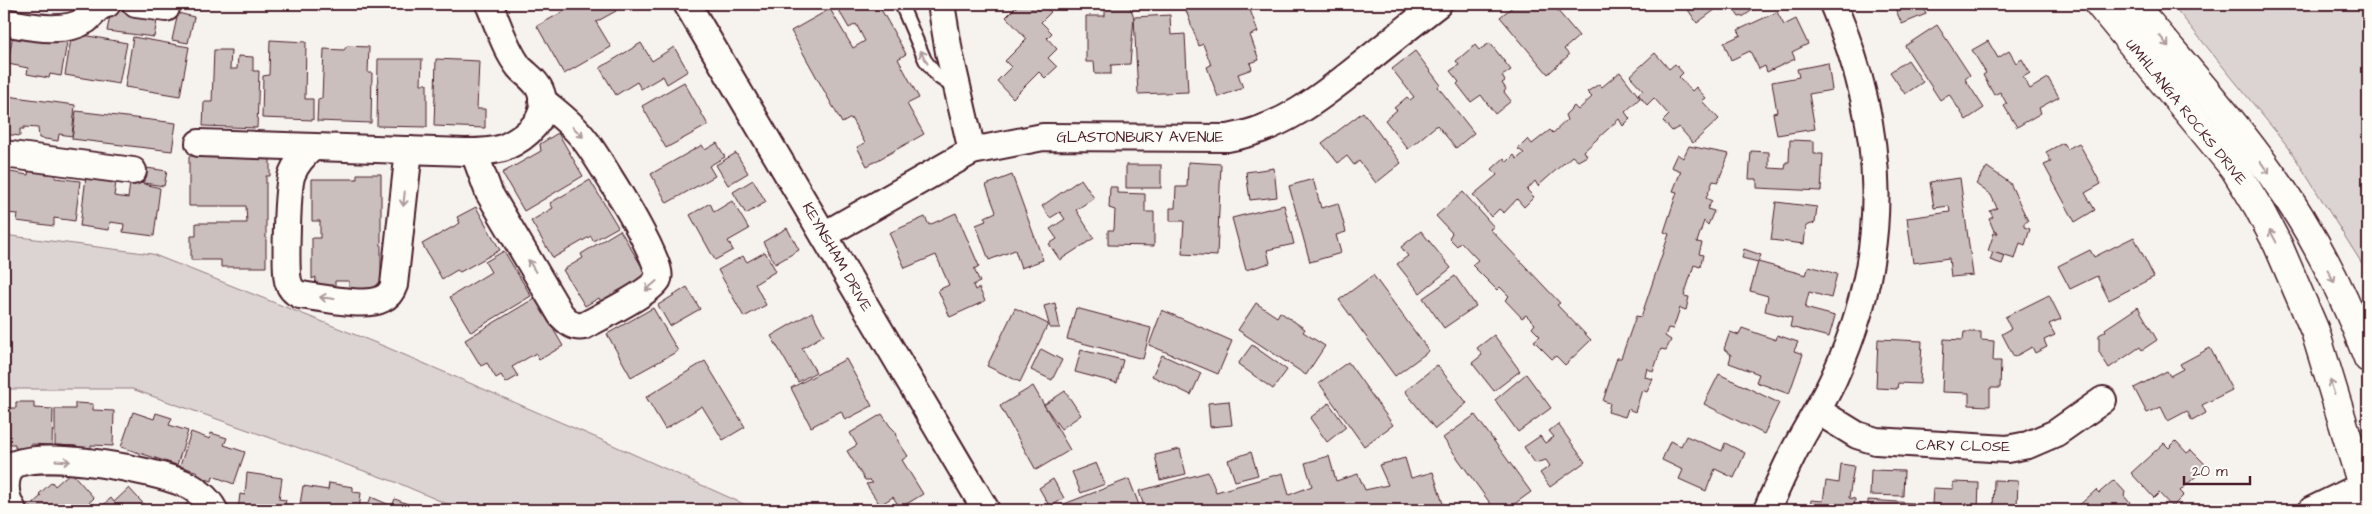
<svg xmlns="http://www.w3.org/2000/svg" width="2372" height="514" viewBox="0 0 2372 514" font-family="'Architects Daughter',sans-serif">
  <rect width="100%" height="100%" fill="#f6f3ef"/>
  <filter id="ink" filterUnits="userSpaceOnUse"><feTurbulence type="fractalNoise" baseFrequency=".02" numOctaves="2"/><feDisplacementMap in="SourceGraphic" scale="10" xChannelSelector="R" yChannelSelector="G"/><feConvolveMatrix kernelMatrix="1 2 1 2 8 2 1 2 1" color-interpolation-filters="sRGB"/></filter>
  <g filter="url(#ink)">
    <g fill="#dcd4d2" stroke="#937a7e">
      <polygon points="2172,4 2368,4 2368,273 2289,148"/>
      <polygon points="4,235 152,254 386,347 604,441 757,510 461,510 398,483 132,389 4,389"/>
    </g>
    <g fill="#cbbfbe" stroke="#4a1f2b">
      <polygon points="49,4 82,4 81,10"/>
      <polygon points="567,4 612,4 616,11 596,22 611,47 564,74 537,26 570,8"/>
      <polygon points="848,4 878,4 906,54 898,59 919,98 907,104 924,134 867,166 857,147 865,143 851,118 842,123 791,31 830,9 853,48 865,41 856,24 849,28 838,9"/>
      <polygon points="1019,4 1028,4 1032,8 1036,4 1042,4 1051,12 1041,22 1052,33 1047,38 1057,49 1048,58 1057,67 1045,78 1039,72 1013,98 997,81 1011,67 1005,61 1027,39 1006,17"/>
      <polygon points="1187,4 1248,4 1258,32 1250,35 1259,60 1250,63 1252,69 1238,74 1243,88 1218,97 1207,67 1211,65 1203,44 1199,46 1184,5"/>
      <polygon points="1516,4 1521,7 1527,4 1530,8 1535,4 1552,4 1579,36 1564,49 1569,55 1548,74 1500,17"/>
      <polygon points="1684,4 1723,4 1697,23"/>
      <polygon points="1730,4 1761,4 1744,16 1739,17"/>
      <polygon points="1893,4 1921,4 1926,14 1902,24"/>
      <polygon points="112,5 135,10 159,10 154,37 107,31"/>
      <polygon points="1105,7 1130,7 1134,17 1130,64 1111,65 1111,74 1095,74 1094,62 1086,62 1086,16 1105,16"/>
      <polygon points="1777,12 1784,25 1796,19 1808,44 1792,52 1795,59 1767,72 1765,66 1759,69 1750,51 1731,60 1724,43 1741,35 1738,30"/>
      <polygon points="178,13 194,17 188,43 172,40"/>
      <polygon points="1170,15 1171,35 1185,34 1188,92 1138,94 1134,17"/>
      <polygon points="4,24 11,26 4,65"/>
      <polygon points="1937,25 1970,75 1965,79 1984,108 1966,120 1949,94 1940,100 1905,46"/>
      <polygon points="14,27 68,37 61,76 50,74 49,78 27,74 28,68 8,64"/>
      <polygon points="72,33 127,43 119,84 65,75"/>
      <polygon points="133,37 189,47 180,96 125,87"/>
      <polygon points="270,40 306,42 305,99 313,99 313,120 262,118 263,76 269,75"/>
      <polygon points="1988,41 1998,58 2009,51 2016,63 2022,59 2030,73 2023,77 2030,89 2048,78 2059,97 2039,108 2041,113 2017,127 2004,106 2007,104 2000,92 1994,95 1983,75 1986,73 1972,50"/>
      <polygon points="641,43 652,61 674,47 688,71 667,84 663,76 641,89 637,82 616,95 600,68"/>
      <polygon points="1490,43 1511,70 1502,76 1505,81 1502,83 1506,89 1504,92 1511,101 1495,114 1481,95 1471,102 1457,84 1459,82 1450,71 1459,65 1456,61 1475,45 1479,50"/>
      <polygon points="347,46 369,47 368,73 372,73 371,123 317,121 318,99 322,98 324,49 344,50"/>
      <polygon points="214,50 231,50 230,69 237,69 238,56 253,57 253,71 259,71 257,128 203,126 204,102 212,102"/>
      <polygon points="1415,51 1440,84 1438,87 1474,133 1456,148 1437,125 1408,149 1385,120 1397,110 1394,108 1407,97 1410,100 1414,97 1392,69"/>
      <polygon points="1655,53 1669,69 1675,64 1683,73 1679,77 1692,91 1696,87 1706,98 1702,101 1719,119 1693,143 1679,127 1672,131 1663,121 1669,115 1654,98 1647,105 1638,94 1643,90 1630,76"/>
      <polygon points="378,59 422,59 421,84 427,84 427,127 377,126"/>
      <polygon points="436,59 479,61 477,109 485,109 485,128 434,126"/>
      <polygon points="1908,60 1923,82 1905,94 1890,72"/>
      <polygon points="1828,63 1832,90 1809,94 1815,129 1777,135 1773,113 1777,112 1772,82 1799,77 1797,69"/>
      <polygon points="1620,72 1640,98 1625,112 1630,119 1623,126 1619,119 1584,151 1587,156 1578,161 1572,156 1538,186 1535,181 1527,190 1534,197 1524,207 1517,199 1504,213 1499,209 1491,217 1473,195 1497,175 1492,169 1504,158 1507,162 1514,155 1517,159 1524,153 1518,149 1528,139 1532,144 1550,130 1553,133 1567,120 1565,115 1574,106 1578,110 1592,97 1587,92 1599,84 1602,87"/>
      <polygon points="684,82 708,125 666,148 642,106"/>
      <polygon points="7,96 75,105 72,136 59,134 58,141 39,138 38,128 24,127 24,129 20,129 20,136 4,134 4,98 7,98"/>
      <polygon points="76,111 176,123 172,151 72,139"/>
      <polygon points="1363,112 1401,163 1376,183 1359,161 1354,165 1347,156 1338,163 1322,143"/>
      <polygon points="558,133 583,176 524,211 502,173 541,151 540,144"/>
      <polygon points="1790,140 1814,141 1814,154 1823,154 1821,191 1757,188 1757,179 1749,179 1751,151 1769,152 1769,168 1785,169 1786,162 1789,162"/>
      <polygon points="717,143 725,157 709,166 715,176 667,203 651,174 702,145 705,150"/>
      <polygon points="2063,143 2067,149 2079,143 2101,184 2085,193 2095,210 2075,222 2044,165 2051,162 2046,152"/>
      <polygon points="1689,146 1729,154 1718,182 1713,181 1706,198 1712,201 1707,209 1714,211 1708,225 1704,221 1697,242 1702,243 1699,254 1703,255 1700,267 1694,265 1684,296 1689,297 1686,310 1680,308 1673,329 1668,328 1665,336 1671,340 1666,350 1661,349 1653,372 1647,368 1645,377 1653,379 1647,392 1642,390 1635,412 1628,409 1625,417 1608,412 1610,403 1603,401 1617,358 1621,358 1636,316 1641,317 1669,234 1664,232 1677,192 1673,191 1681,171 1671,167 1677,154 1683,158"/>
      <polygon points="736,153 748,173 728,185 716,165"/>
      <polygon points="189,156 270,156 270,176 266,176 266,267 221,267 221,260 191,260 191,236 196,236 196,223 247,223 246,206 189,206"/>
      <polygon points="1188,162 1221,164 1217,256 1182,254 1184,221 1170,221 1170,208 1175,208 1176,187 1187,187"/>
      <rect x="1126" y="165" width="35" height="23"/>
      <polygon points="140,167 167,171 164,186 137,182"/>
      <polygon points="1987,167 2010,183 2028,221 2024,223 2024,227 2030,229 2025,245 2020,243 2015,259 1988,251 1994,233 1997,234 1998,232 1994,231 1989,219 1993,217 1990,211 1997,208 1991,195 1976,184"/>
      <polygon points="1274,168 1277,197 1250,200 1246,172"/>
      <polygon points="29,169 56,172 55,178 80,181 75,221 54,218 54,226 17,221 18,214 4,213 4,171 28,175"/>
      <polygon points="357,174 381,174 381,290 349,289 349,281 335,281 335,288 315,288 316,277 312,279 312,238 320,238 320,221 312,221 312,179 357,179"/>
      <polygon points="1012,175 1043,260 1021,268 1015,250 989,260 976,225 986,221 985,217 996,212 986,185"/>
      <polygon points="86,177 116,182 114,196 128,198 130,183 137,184 137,182 160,188 154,236 123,232 124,224 110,222 109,230 80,226"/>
      <polygon points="1960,178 1973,275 1951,277 1949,258 1913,263 1907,218 1950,212 1949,206 1934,208 1930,182"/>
      <polygon points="1081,179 1094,198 1076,210 1094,238 1060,260 1049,244 1057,239 1050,229 1065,219 1060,212 1050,218 1042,206"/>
      <polygon points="1313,179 1321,208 1338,203 1346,232 1336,235 1341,253 1310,262 1289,186"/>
      <polygon points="590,180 618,227 593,241 591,236 553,258 531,221 553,208 550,203"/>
      <polygon points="753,180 766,202 746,214 733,192"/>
      <polygon points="1110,187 1117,187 1117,193 1145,194 1145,212 1154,212 1154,246 1108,245 1108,230 1114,230 1115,210 1109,208"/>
      <polygon points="1463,192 1494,227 1490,229 1560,303 1557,305 1591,340 1565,365 1556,356 1552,359 1534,341 1540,336 1532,328 1535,324 1526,315 1522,318 1505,300 1509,296 1500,287 1497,290 1472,265 1478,260 1461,242 1457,246 1449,238 1452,233 1436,216"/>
      <polygon points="732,201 749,229 728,241 733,250 715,260 690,215 710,203 714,212"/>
      <polygon points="1776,202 1817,207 1815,223 1806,226 1804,244 1771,240"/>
      <polygon points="1284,205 1294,244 1267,250 1270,263 1246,270 1232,218"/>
      <polygon points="476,207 500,250 460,272 457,270 442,279 422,244 460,223 457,217"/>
      <polygon points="956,213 979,266 974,269 980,282 973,285 975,290 979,288 985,301 950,317 938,290 949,285 936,255 905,268 889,233 925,217 929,225"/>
      <polygon points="787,228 799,250 775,264 763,242"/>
      <polygon points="620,230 648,277 603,305 599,298 585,306 563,270 583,258 581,254"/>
      <polygon points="1421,231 1451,268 1420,293 1397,264 1408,256 1401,247"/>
      <polygon points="2134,237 2154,277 2109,300 2097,276 2070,289 2058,266 2090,250 2094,257"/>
      <polygon points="1744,249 1761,255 1758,262 1742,258"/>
      <polygon points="504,251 531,296 471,332 450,297 491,272 485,262"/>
      <polygon points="765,252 776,271 755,284 766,305 744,317 718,270 743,256 747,262"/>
      <polygon points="1993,252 2005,256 2002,264 1990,260"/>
      <polygon points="1758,262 1806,275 1809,266 1837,274 1831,298 1809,292 1805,308 1835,316 1829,337 1790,327 1792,318 1765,311 1768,296 1750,291"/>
      <polygon points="1373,275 1429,351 1395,376 1339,300"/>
      <polygon points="1455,276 1476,306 1444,328 1423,298"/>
      <polygon points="687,287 700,309 670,326 658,305"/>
      <polygon points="2049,295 2061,319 2049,324 2055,335 2044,340 2047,347 2035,353 2032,347 2014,357 2002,334 2011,329 2005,317"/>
      <polygon points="535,298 563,346 539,360 536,353 512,367 518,376 506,383 501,375 496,378 487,363 481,366 465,340"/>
      <polygon points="1055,303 1060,328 1050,328 1044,306"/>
      <polygon points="1256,303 1277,317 1280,312 1305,329 1303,332 1325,346 1306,375 1238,330"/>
      <polygon points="2138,307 2157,340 2142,350 2140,347 2109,368 2099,352 2099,335 2106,331 2105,329"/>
      <polygon points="653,308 678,351 631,377 607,334"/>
      <polygon points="1015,308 1048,324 1020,382 987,366"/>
      <polygon points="1076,308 1151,328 1143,359 1067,339"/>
      <polygon points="1162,310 1232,341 1218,374 1149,345"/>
      <polygon points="812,312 824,335 802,348 816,372 798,382 771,336"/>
      <polygon points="1742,328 1776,340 1777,335 1798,342 1794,351 1803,354 1789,394 1756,382 1759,374 1729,363 1731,355 1724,349 1730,332 1739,335"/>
      <polygon points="1964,332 1981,332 1981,340 1994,341 1993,361 2001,361 2000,388 1990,388 1990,406 1969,405 1969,393 1942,392 1944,339 1963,340"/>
      <polygon points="1494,335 1520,371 1494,391 1472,363 1482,355 1477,348"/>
      <polygon points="1878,339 1922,341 1920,384 1898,383 1897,389 1876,388"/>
      <polygon points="1252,345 1287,370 1273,389 1238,364"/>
      <polygon points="2210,348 2232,390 2202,405 2206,413 2192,421 2187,411 2168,421 2161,407 2147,413 2134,388 2167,371 2170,376 2183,369 2180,364"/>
      <polygon points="1041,349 1062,360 1052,380 1031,370"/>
      <polygon points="1081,350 1123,360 1117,383 1075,372"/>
      <polygon points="1162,355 1201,373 1191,395 1152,376"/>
      <polygon points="846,359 872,406 845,420 841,411 811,427 791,388"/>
      <polygon points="705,361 745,427 723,440 702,406 665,429 646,397"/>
      <polygon points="1348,362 1393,425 1364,446 1319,383"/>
      <polygon points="1437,365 1467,403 1435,429 1405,391"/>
      <polygon points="1526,374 1551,408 1518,432 1495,400"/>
      <polygon points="1719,374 1779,403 1764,434 1704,404"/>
      <polygon points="1033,386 1070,450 1036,470 1000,406"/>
      <polygon points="1065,391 1081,415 1061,429 1044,405"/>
      <polygon points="1229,401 1232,425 1210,427 1208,403"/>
      <polygon points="16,402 34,402 34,408 53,409 52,445 31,444 31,449 15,448 15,444 4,444 4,408 16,408"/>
      <polygon points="75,403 93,404 93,410 114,411 113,446 91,445 91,450 75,450 75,446 55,445 55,409 75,409"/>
      <polygon points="1329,403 1346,427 1327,442 1310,418"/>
      <polygon points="133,412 154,419 156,413 172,418 169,425 188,431 177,465 121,447"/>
      <polygon points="882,414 890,426 896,432 898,441 908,456 902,460 923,494 900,508 893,497 880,505 866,484 873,483 870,480 865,480 847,451 857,445 850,433"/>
      <polygon points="1475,415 1531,492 1506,510 1495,510 1443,438"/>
      <polygon points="1558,424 1585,462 1550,487 1540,473 1550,466 1546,460 1535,463 1524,447 1540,436 1545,443 1554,437 1549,431"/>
      <polygon points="191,432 210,439 211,433 227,438 224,445 245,452 234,484 213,476 212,481 196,476 198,472 180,466"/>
      <polygon points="1686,436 1722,451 1725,443 1745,453 1734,478 1715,469 1706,491 1679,479 1683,470 1662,460 1670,441 1681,446"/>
      <polygon points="2176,441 2187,453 2191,450 2207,466 2180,491 2184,495 2172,507 2159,493 2154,498 2131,473 2164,443 2169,448"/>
      <polygon points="1180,449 1186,474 1160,480 1155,455"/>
      <polygon points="1251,452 1258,475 1235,481 1228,460"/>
      <polygon points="1329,456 1336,481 1358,474 1365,490 1388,485 1379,465 1405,458 1411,478 1433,472 1444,507 1427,510 1292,510 1291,508 1284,510 1218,510 1216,506 1203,510 1145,510 1139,491 1208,472 1216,492 1283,473 1289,495 1312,486 1305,463"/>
      <polygon points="1096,463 1105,484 1081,493 1072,472"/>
      <polygon points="1841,464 1854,466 1849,498 1855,499 1854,510 1810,510 1811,500 1823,501 1826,481 1839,483"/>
      <polygon points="1871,470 1904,471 1903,496 1870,495"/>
      <polygon points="71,472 94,498 81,510 26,510 41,496 39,494 52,482 55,486"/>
      <polygon points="247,473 282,478 279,499 286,500 284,510 238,510 240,494 245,495"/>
      <polygon points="1053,479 1064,498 1050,507 1039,488"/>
      <polygon points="1129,479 1141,510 1061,510 1059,506"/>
      <polygon points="1994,480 2018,481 2017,507 2033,508 2033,510 1993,510"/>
      <polygon points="2114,480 2125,492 2124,496 2136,510 2074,510 2096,490 2099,493"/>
      <polygon points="1953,482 1979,483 1978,510 1938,510 1938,504 1932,504 1933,488 1953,489"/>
      <polygon points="329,483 353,487 353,492 361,493 359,510 299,510 303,486 328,490"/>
      <polygon points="129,488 149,510 99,509 111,498 114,502"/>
      <polygon points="371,497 392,506 395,499 423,510 366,510"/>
      <polygon points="1868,500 1913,503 1912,510 1868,510"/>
      <polygon points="189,502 197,510 179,510"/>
    </g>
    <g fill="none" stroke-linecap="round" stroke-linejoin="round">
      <g stroke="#4a1f2b" stroke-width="16">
        <polyline id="lane" points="901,4 925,60 938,77 956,89"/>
      </g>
      <g stroke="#4a1f2b" stroke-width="30">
        <g id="street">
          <polyline points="136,4 166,8"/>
          <polyline points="687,4 986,510"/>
          <polyline points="941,4 949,52 972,151"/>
          <path d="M4 22C28 26 63 35 86 20 94 14 96 6 107 4"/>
          <path d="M199 143 465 152C477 152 491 152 503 148 526 138 552 117 540 90 535 79 526 75 519 67 505 49 498 24 489 4"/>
          <path d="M313 147C305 154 296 163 292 174 287 186 285 268 288 281 290 288 293 292 300 295 319 297 365 308 382 299 389 296 392 291 394 285L409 150"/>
          <path d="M474 152 489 193 561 315C568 322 573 328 584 326 600 317 650 293 658 279 666 265 597 155 584 139 573 124 556 112 542 100"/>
          <polyline points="4,154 133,171"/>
          <path d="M824 235 972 151 1043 137 1228 138C1281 129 1319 99 1360 66 1386 45 1412 24 1438 4"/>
          <polyline points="1818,411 1857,435 1876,441 2007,449 2028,445 2056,433 2103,400"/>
          <path d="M13 510C4 496 2 476 15 464 49 451 149 469 183 483 195 488 208 498 214 510"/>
          <path d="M1767 510C1777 487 1787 464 1799 442 1811 420 1824 400 1834 378 1892 251 1887 131 1833 4"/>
          <polyline points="2312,510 2368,483"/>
        </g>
      </g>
      <g stroke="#4a1f2b" stroke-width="31">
        <g id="secondary">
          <polyline points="2099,4 2234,168 2258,207 2278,245 2315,331 2368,505"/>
          <path d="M2133 4C2190 73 2253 141 2300 217 2327 261 2350 310 2368 358"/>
        </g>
      </g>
      <use href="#lane" stroke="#fdfcf7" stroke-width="12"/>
      <use href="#street" stroke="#fdfcf7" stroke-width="26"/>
      <use href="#secondary" stroke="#fdfcf7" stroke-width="28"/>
    </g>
    <defs><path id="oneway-shaft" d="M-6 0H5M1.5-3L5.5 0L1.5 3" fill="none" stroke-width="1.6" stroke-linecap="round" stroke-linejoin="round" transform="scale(1.25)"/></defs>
    <g stroke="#ac999b">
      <use href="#oneway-shaft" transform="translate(2164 41) rotate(51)"/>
      <use href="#oneway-shaft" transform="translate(924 57) rotate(-118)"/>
      <use href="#oneway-shaft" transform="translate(578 132) rotate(45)"/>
      <use href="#oneway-shaft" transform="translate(2265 168) rotate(55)"/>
      <use href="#oneway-shaft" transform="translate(404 199) rotate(96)"/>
      <use href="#oneway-shaft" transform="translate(2273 236) rotate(-118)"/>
      <use href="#oneway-shaft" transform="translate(532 266) rotate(-121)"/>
      <use href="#oneway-shaft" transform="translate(2331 276) rotate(62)"/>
      <use href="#oneway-shaft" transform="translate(651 286) rotate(139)"/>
      <use href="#oneway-shaft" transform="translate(327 298) rotate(-173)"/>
      <use href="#oneway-shaft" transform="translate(2332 387) rotate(-108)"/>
      <use href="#oneway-shaft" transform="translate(63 461) rotate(4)"/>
    </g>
  </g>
  <g text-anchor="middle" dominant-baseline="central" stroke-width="4" stroke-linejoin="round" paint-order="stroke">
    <g font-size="15" fill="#4a1f2b" stroke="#fdfcf7">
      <text transform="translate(2186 112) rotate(51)">UMHLANGA ROCKS DRIVE</text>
      <text x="1140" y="137">GLASTONBURY AVENUE</text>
      <text transform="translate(837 257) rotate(60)">KEYNSHAM DRIVE</text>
      <text transform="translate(1963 446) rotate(1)">CARY CLOSE</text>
    </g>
  </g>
  <rect width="2372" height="514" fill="none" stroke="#fdfcf7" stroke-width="20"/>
  <rect x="10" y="10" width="2352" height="494" fill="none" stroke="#4a1f2b" stroke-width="2" filter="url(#ink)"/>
  <path d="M2184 476v8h66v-8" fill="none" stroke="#4a1f2b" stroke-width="2.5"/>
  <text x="2192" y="476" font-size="15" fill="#4a1f2b" stroke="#fdfcf7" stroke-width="4" paint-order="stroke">20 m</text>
</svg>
